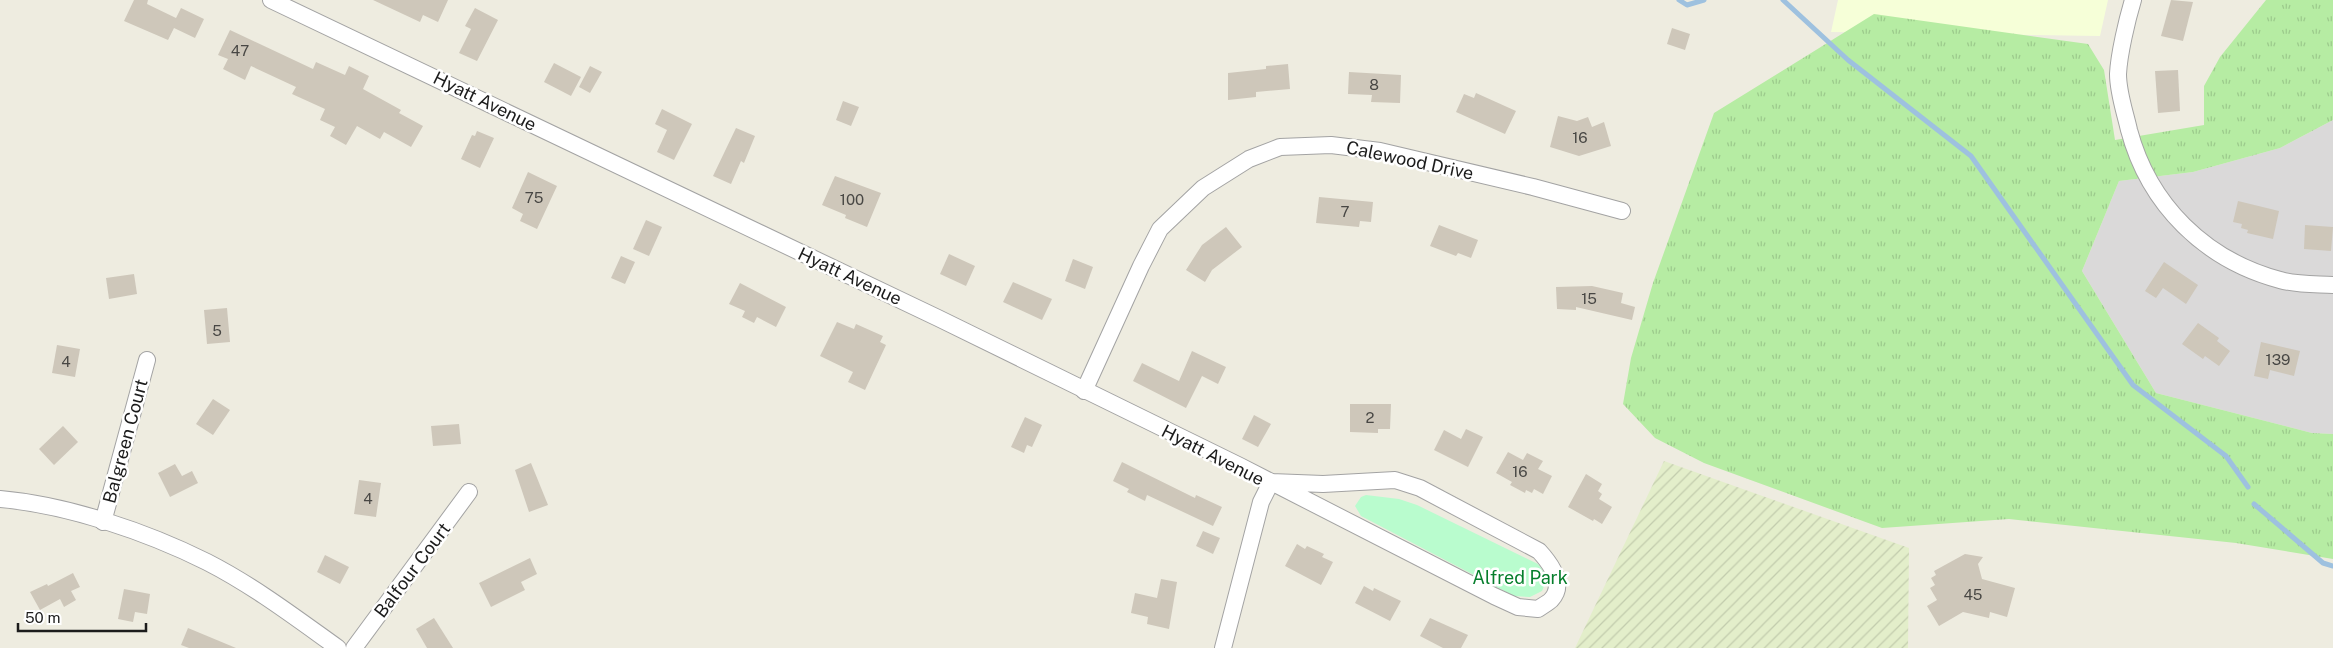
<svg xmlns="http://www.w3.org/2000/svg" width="2333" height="648" viewBox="0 0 2333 648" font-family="'Public Sans',sans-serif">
  <defs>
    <pattern id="farmland-furrows" width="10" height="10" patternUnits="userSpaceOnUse" patternTransform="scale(1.25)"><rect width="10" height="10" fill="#e3eeca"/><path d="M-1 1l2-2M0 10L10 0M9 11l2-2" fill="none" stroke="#c2ccad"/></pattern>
    <pattern id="grass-tufts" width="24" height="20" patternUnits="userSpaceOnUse" patternTransform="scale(1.25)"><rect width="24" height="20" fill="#b6eca3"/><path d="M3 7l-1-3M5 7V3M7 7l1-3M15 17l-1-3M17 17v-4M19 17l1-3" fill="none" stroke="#9cca8c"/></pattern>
  </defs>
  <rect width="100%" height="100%" fill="#eeece0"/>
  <polygon fill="#dad9d9" points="2333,120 2333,434 2312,433 2156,393 2082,271 2119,181 2193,172 2280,148"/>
  <polygon fill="#f6ffd8" points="1838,0 2108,0 2100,36 1831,32"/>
  <polygon fill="url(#farmland-furrows)" points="1664,461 1909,548 1908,648 1575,648"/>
  <polygon fill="url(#grass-tufts)" points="2266,0 2333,0 2333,120 2280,148 2193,172 2119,181 2082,271 2156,393 2312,433 2333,434 2333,559 2236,543 2009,519 1882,528 1704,463 1655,438 1623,404 1631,358 1653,283 1714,113 1874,14 2088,44 2104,70 2115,140 2204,125 2204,86 2220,57"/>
  <path fill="#b9fcce" d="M1366 495 1399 499 1417 505 1538 564C1546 573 1547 580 1542 591L1530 597 1514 596 1361 516 1355 506 1361 497Z"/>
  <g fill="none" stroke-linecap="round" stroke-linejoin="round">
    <g stroke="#9ec1df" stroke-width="5">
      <polyline points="1679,0 1687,5 1704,0"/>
      <polyline points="1783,0 1848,60 1971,156 2133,385 2226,456 2248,487"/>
      <polyline points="2254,504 2323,563 2333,566"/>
    </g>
  </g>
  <g fill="#cec7ba">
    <polygon points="134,0 148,0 147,4 176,18 181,8 204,19 195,38 174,28 168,40 124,21"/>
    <polygon points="373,0 448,0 438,22 423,15 420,22"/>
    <polygon points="2171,0 2193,2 2183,41 2161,36"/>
    <polygon points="475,8 498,20 477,61 459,53 471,29 465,26"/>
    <polygon points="1672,28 1690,34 1685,50 1667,44"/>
    <polygon points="230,30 313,69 316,62 345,75 349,66 369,76 363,89 401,110 399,113 423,126 411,147 384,132 380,139 357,126 346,145 330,136 335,127 320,120 325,109 292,94 296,87 251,66 245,80 223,69 228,59 218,55"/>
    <polygon points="554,63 581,77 571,96 544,82"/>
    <polygon points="1288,64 1290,89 1256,92 1256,97 1228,100 1228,73 1266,69 1266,66"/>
    <polygon points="590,66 602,72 590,93 579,87"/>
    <polygon points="2178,70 2180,111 2158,113 2155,71"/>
    <polygon points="1349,72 1401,75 1400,103 1371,102 1372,95 1348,94"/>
    <polygon points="1476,93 1516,111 1505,134 1456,112 1464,94 1474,98"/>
    <polygon points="843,101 859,107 851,126 836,120"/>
    <polygon points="662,109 692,124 674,160 657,152 667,130 655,124"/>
    <polygon points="1558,116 1577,121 1588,117 1592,127 1604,122 1611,146 1579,156 1550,147"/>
    <polygon points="736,128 755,136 744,163 741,161 731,184 713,176"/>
    <polygon points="477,131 494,138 480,168 461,159 472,135 475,136"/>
    <polygon points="528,172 557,186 537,229 520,221 523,214 512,208"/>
    <polygon points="835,176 881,193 867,227 845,218 846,215 822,205"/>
    <polygon points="1319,197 1373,202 1371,222 1360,221 1359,227 1316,223"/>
    <polygon points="2238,201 2279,211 2273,239 2247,233 2248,230 2241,228 2242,224 2233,222"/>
    <polygon points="646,220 662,227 649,256 633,249"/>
    <polygon points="1439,225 1478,240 1471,258 1458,253 1456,256 1430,246"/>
    <polygon points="2305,225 2333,227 2331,251 2304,249"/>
    <polygon points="1226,227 1242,247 1212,270 1205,282 1186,270 1202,245"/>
    <polygon points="949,254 975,266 966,286 940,274"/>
    <polygon points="621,256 635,262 625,284 611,278"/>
    <polygon points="1073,259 1093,267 1085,289 1065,281"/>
    <polygon points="2164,262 2198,285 2186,304 2163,288 2156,298 2145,291"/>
    <polygon points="134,274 137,294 109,299 106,278"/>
    <polygon points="1013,282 1052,299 1042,320 1003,302"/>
    <polygon points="740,283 786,307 776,327 757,317 754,323 742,317 745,311 729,304"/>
    <polygon points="1592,286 1623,293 1621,303 1635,307 1632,320 1576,307 1576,310 1557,309 1556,287"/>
    <polygon points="227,308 230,342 207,344 204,310"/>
    <polygon points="837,322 854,329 856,324 883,336 880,342 886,345 865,390 848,382 853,372 820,356"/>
    <polygon points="2198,323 2219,338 2217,341 2230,351 2219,366 2205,356 2203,359 2182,344"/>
    <polygon points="2261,342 2300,351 2294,376 2270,370 2268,379 2254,376"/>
    <polygon points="57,345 80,349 75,377 52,373"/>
    <polygon points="1192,351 1226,367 1218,384 1202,376 1186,408 1133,381 1142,363 1179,381"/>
    <polygon points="213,399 230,410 213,435 196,424"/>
    <polygon points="1350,404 1391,404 1390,429 1378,429 1378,433 1350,432"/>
    <polygon points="1254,415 1271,424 1258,447 1242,439"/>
    <polygon points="1025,417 1042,425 1032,447 1027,445 1024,453 1011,447"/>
    <polygon points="459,424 461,444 433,446 431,426"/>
    <polygon points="63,426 78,442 54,465 39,449"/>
    <polygon points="1466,429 1483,437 1468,467 1434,450 1444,430 1461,439"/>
    <polygon points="1508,452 1523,460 1527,453 1543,461 1538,469 1552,476 1543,494 1534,489 1532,493 1526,490 1525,493 1510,485 1512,482 1496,473"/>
    <polygon points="1122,462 1195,498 1196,495 1222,507 1213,526 1147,495 1145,501 1127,492 1129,489 1113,481"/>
    <polygon points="531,463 548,505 529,512 515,470"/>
    <polygon points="175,464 182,476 192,471 198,483 170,497 158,473"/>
    <polygon points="1586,474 1602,484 1598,491 1602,494 1599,499 1612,507 1602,524 1594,519 1593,521 1568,507"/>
    <polygon points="359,480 381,483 376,517 354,514"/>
    <polygon points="1203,531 1220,538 1213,554 1196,546"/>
    <polygon points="1297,544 1305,549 1307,546 1324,554 1322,557 1333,562 1321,585 1285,566"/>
    <polygon points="1965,554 1983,557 1978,564 1982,579 2015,588 2007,617 1990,612 1989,618 1963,612 1939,626 1927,606 1937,600 1930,588 1935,585 1931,578 1936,575 1934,571"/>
    <polygon points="325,555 349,567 340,584 317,572"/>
    <polygon points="530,558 537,574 521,582 525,590 491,607 479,583"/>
    <polygon points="73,573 80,587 71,591 76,600 64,607 60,599 40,610 30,592 47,584 48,586"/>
    <polygon points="1161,579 1177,582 1169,629 1147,624 1148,617 1131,613 1135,593 1157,598"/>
    <polygon points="1364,586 1373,591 1374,588 1401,601 1390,621 1355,603"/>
    <polygon points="124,589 150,594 147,614 135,612 133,622 118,619"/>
    <polygon points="434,618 453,648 427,648 416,629"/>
    <polygon points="1430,618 1468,635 1461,648 1443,648 1420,636"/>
    <polygon points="188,628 236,648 189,648 181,645"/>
  </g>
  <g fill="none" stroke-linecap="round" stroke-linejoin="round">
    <g stroke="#a3a3a3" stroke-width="18">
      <g id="minor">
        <path d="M271 0 938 318 1240 466 1494 596 1518 607 1538 609C1542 606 1548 603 1551 600 1566 584 1550 563 1539 551L1420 488 1395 480 1323 484 1271 482"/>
        <path d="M2133 0C2127 20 2119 54 2118 74 2118 93 2125 112 2129 130 2149 205 2205 260 2280 280 2297 285 2316 284 2333 285"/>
        <polyline points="1084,391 1141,266 1160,229 1203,188 1249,159 1280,147 1331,145 1380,151 1533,187 1622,211"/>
        <path d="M0 499C68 505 147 532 207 562 254 586 296 618 338 648"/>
        <polyline points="103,522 147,360"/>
        <polyline points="354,648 469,492"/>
        <polyline points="1223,648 1261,502 1271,482"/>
      </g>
    </g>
    <use href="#minor" stroke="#fff" stroke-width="16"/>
  </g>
  <g text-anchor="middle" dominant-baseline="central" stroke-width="5" stroke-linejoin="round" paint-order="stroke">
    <g font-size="15" fill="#484744">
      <text x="240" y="50">47</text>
      <text x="1374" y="84">8</text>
      <text x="1580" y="137">16</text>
      <text x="534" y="197">75</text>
      <text x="852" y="199">100</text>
      <text x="1345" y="211">7</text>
      <text x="1589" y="298">15</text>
      <text x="217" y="330">5</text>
      <text x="2278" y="359">139</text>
      <text x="66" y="361">4</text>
      <text x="1370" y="417">2</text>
      <text x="1520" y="471">16</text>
      <text x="368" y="498">4</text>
      <text x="1973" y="594">45</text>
    </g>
    <g font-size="18" fill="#1c1c1c" stroke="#fff">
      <text transform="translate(485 101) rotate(26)">Hyatt Avenue</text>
      <text transform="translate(1410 160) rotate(12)">Calewood Drive</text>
      <text transform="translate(850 276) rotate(25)">Hyatt Avenue</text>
      <text transform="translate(125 441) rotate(-75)">Balgreen Court</text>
      <text transform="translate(1213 455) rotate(27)">Hyatt Avenue</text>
      <text transform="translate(412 570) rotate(-53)">Balfour Court</text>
    </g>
    <g font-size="18" fill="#057e2b" stroke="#fff">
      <text x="1520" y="577">Alfred Park</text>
    </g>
  </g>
  <path d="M18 623v8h128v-8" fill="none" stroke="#1c1c1c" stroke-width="2.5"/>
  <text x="25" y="623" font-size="15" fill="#1c1c1c" stroke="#ffffff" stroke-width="4" paint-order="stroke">50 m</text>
</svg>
